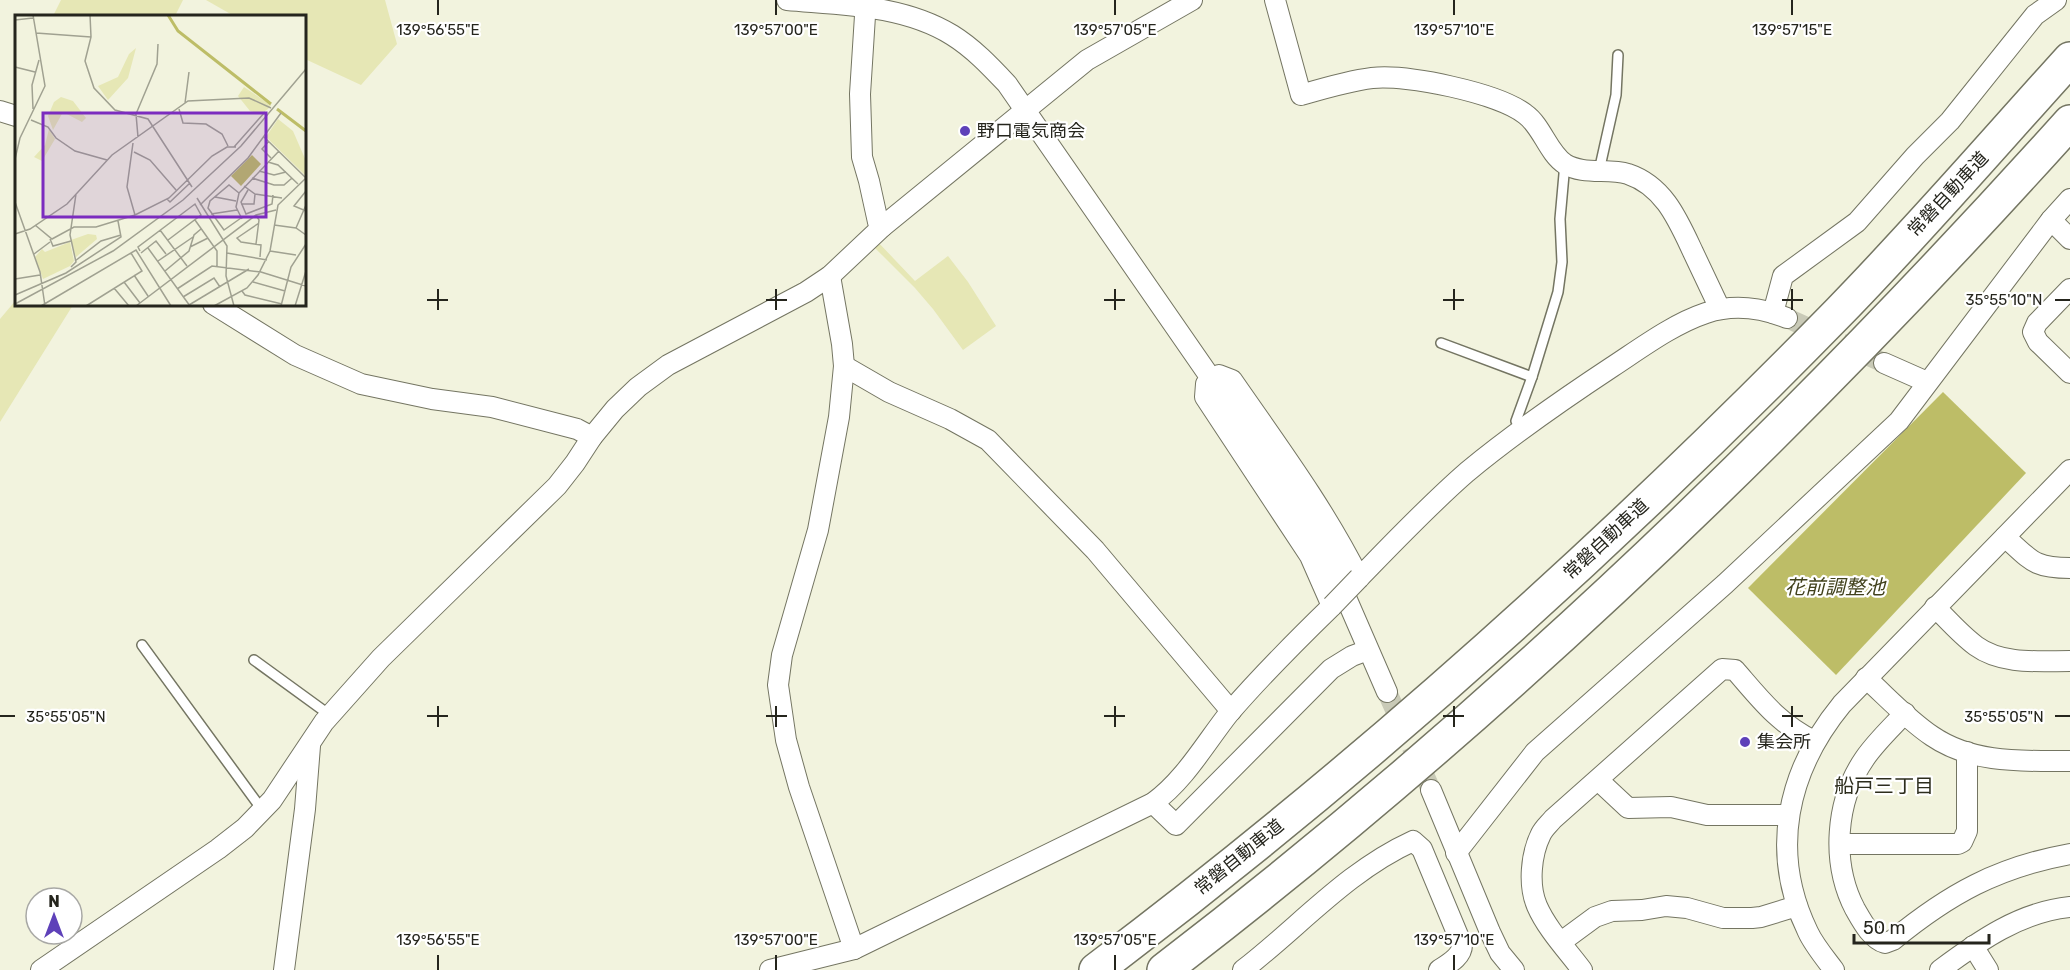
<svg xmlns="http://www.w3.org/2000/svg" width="2070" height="970" viewBox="0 0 2070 970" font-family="Rubik,'Noto Sans JP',sans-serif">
  <rect width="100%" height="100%" fill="#f2f3de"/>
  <g fill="#e6e7b5">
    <polygon points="61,0 183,0 175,16 53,16"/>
    <polygon points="206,0 385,0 397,44 361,85 305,59 304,16 234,16"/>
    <polygon points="875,239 915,281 948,256 968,282 996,326 963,350 933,309 915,288 870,243"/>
    <polygon points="16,300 16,304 73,305 0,422 0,319"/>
  </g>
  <polygon fill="#bdbd67" points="1943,392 2026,473 1836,675 1748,588"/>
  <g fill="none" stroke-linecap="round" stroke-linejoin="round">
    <g stroke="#c9cab7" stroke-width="20" stroke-dasharray="20 10" stroke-linecap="butt">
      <polyline points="1787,318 1884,363"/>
      <polyline points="1387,692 1431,790"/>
    </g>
    <g stroke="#747562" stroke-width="12">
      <g id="lane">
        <polyline points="1599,171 1616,95 1618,55"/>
        <polyline points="1441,343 1532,377"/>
        <polyline points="1521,430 1516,421 1532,377 1558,292 1562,262 1560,219 1565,163"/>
        <polyline points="142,645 263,811"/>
        <polyline points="254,660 331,716"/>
      </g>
    </g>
    <g stroke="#747562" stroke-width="22">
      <g id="street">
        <path d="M787 0C843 5 903 5 952 35 973 48 990 66 1007 84L1280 478 1307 520 1334 570 1387 692"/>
        <polyline points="866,0 860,94 862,157 869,181 878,222 882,227"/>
        <path d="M1275 0 1301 95C1325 88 1348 81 1372 78 1407 74 1498 93 1525 114 1542 126 1548 153 1565 164 1583 175 1608 168 1628 174 1664 186 1678 220 1693 252 1702 271 1711 290 1720 309"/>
        <polyline points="0,111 16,116"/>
        <polyline points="2051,220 2070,239"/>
        <polyline points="830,276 842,344 844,366 839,417 818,530 782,655 778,685 786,740 799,787 854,949"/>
        <polyline points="2070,289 2037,323 2033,332 2038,342 2070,373"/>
        <polyline points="213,304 295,355 361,384 432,399 492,407 577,429 592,437"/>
        <polyline points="1773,313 1783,276 1857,222 1915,156 1950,121 2035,15 2056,0"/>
        <polyline points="1884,363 1927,382"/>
        <polyline points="844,366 889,392 950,419 988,440 1095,550 1231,711"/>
        <path d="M2005 537C2031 560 2033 568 2070 568"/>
        <path d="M1935 607C1948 620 1961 635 1976 646 2002 665 2039 661 2070 661"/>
        <path d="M1866 678C1887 697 1908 720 1932 736 1973 764 2023 761 2070 761"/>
        <path d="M1905 713C1891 728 1876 742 1865 758 1835 801 1831 863 1855 909 1862 921 1871 939 1885 943L1893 940C1949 894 1998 867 2070 854"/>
        <polyline points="1598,780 1628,808 1671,807 1707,815 1788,815"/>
        <polyline points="1431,790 1490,932 1500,953 1514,970"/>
        <polyline points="1153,803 1176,825 1331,669 1352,656 1368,650"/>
        <polyline points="1840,844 1958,844 1962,842 1967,831 1967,752"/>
        <polyline points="1456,853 1535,752 1725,584 1899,421 2051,220 2070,199"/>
        <polyline points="1561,942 1595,917 1612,911 1642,910 1666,906 1687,908 1723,918 1752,918 1761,917 1797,906"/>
        <polyline points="1973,946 1988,970"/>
        <polyline points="41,970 218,849 245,828 272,800 324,722 381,658 557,486 575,463 592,437 615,409 638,387 668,365 806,292 830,276 882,227 1087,60 1192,0"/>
        <polyline points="284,970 305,809 310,746"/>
        <path d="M770 970 854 949 1153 803C1185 780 1206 742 1230 712 1262 675 1297 640 1332 606L1310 556 1205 397 1206 384 1219 375 1232 380C1277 445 1324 508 1359 578 1394 542 1429 505 1467 472 1513 434 1562 400 1612 367 1641 348 1673 324 1706 313 1733 304 1762 308 1787 318"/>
        <path d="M1243 970C1299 927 1347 871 1413 841L1422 849 1462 945C1462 957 1448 964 1439 970"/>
        <path d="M1582 970C1567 950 1547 929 1537 906 1528 885 1531 854 1541 834 1544 828 1549 824 1553 819L1722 669 1735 670C1761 700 1778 723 1814 741"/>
        <path d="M1834 970C1825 958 1814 945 1808 932 1769 852 1787 771 1842 704L2070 470"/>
        <path d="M1940 970C1979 941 2020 912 2070 907"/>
      </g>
    </g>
    <g stroke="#747562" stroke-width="36">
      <g id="highway">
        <path d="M1096 970C1360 771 1608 548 1839 312 1919 230 1994 143 2070 59"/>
        <path d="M1164 970C1494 717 1792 431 2070 122"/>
      </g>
    </g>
    <use href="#lane" stroke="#fff" stroke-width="9"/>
    <use href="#street" stroke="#fff" stroke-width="20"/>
    <use href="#highway" stroke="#fff" stroke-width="33"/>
    <g stroke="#747562" stroke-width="22" stroke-linecap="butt">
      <polyline id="street-bridge" points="1332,606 1359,578"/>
    </g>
    <use href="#street-bridge" stroke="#fff" stroke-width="20"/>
  </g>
  <path fill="none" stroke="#25251d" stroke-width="2" d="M438 0V15M776 0V15M1115 0V15M1454 0V15M1792 0V15M438 289V310M776 289V310M1115 289V310M1454 289V310M1792 289V310M427 300H448M766 300H787M1104 300H1125M1443 300H1464M1782 300H1803M2055 300H2070M438 706V727M776 706V727M1115 706V727M1454 706V727M1792 706V727M0 716H15M427 716H448M766 716H787M1104 716H1125M1443 716H1464M1782 716H1803M2055 716H2070M438 955V970M776 955V970M1115 955V970M1454 955V970"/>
  <g fill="#5e41b9" stroke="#fff" stroke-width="2">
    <circle cx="965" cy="131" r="6"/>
    <circle cx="1745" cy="742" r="6"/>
  </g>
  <g text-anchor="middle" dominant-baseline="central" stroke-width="4.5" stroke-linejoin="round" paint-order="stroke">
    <g font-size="18" fill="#25251d" stroke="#fff" text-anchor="start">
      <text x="977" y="131">野口電気商会</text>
      <text x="1757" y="742">集会所</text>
    </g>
    <g font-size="18" fill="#25251d" stroke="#fff">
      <text transform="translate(1948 194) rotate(-47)">常磐自動車道</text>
      <text transform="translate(1606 539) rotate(-43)">常磐自動車道</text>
      <text transform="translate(1239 857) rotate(-39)">常磐自動車道</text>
    </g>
    <g font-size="20" font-style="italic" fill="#41411c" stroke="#fff">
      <text x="1835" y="587">花前調整池</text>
    </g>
    <g font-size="20" fill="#2d2d1d" stroke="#fff">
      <text x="1884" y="786">船戸三丁目</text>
    </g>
  </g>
  <g transform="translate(15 15)">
    <rect width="291" height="291" fill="#f2f3de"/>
    <path d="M121 33 113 63 93 85 83 71 103 62 114 39ZM229 72 256 90 253 94 246 99 235 96 223 81ZM46 82 58 86 71 103 67 107 48 97 38 115 33 101 39 87ZM263 104 278 116 291 146V161L251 122ZM34 114 40 124 27 146 19 142 30 130ZM73 219 81 220 82 224 61 242 56 225ZM55 227 59 246 55 251 28 264 20 242 27 234 30 237Z" fill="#e6e7b5"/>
    <path d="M237 140 246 149 226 171 216 161Z" fill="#bdbd67"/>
    <path fill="none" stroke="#bdbd67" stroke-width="3" d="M153 0 163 16 256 89M262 94 291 116"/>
    <path fill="none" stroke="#a0a191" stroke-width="1.5" d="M75 0 76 22 70 46 79 73 100 95 133 104 177 172M0 5 18 3M21 18 76 22M0 52 20 57M170 88 174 57M18 94 17 70 24 45M164 94 168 108 191 109 207 119 213 131M16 105 33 112 41 123 60 136 92 145M123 122 121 99 142 49 143 29M249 122 291 163M254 126 247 134 256 143M118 128 112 172 120 200M219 132 250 97M119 137 135 145 161 175M0 144 5 123 30 71 18 0M253 147 263 150 283 169M244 156 259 160 271 157M237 163 259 170H269L277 163M229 171 240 179 267 183M233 175 226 187 231 199 257 189 258 180M291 176 279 191 291 196M224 178 214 170 195 186 193 193 209 215 226 203M200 182 221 186M182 183 212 231 211 261 219 291M152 184 155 187 175 168M0 187 25 257 30 291M226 189H239L240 179M185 190 233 143 266 98M196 199 222 195M241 200 244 205 241 229M227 204 221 192 224 178 264 136M180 205 202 236V251M244 208 222 223 226 227 246 230 245 242M20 210 37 224 59 212H81L120 200 154 183 197 141 212 132H221M259 210 281 213 291 220M281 213 291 190M145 215 172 251M0 219 15 214 52 189 97 140 173 86 234 83 256 93M35 224 38 231 56 226M175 232 193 223M133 233 175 291M125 236 123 232 180 189 186 200 153 225M255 236 281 240M126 238 141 226 151 239M212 238 252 245M19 239 35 227M60 246 86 226 106 220M143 246 178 222M56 252 61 247 55 220 61 179M150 256 174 236 179 220 186 214M119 260 133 281M0 264 25 260M109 267 125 288M238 267 270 276M99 273 114 291M162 274 197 251 246 257 291 271M227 276 230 280 267 289M0 280 51 258 106 222 103 206M168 282 199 263 205 272M0 289 98 236 168 185 226 131 291 54M174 290 234 254M26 291 121 235 156 291M71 291 127 256 116 238M121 291 241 200 261 195M199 291 232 273 243 260 255 236 263 190 291 163M266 291 276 252 291 229M280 291 291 256"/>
    <path fill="#7b2cbf" fill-opacity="0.15" stroke="#7b2cbf" stroke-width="3" d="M28 98H251V202H28Z"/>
    <rect width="291" height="291" fill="none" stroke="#25251d" stroke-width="3"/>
  </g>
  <g font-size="15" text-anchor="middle" fill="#25251d" stroke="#fff" stroke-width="4.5" stroke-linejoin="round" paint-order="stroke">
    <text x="438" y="35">139°56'55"E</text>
    <text x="776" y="35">139°57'00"E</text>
    <text x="1115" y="35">139°57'05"E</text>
    <text x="1454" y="35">139°57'10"E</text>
    <text x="1792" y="35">139°57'15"E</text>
    <text x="2004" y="305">35°55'10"N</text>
    <text x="66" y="722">35°55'05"N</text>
    <text x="2004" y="722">35°55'05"N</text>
    <text x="438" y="945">139°56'55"E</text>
    <text x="776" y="945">139°57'00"E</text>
    <text x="1115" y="945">139°57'05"E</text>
    <text x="1454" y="945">139°57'10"E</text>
  </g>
  <g transform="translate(54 916)"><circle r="28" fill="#ffffff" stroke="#a8a8a5" stroke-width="1.5"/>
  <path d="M0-4.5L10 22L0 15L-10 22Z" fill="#5e41b9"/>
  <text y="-9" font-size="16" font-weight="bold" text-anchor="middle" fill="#25251d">N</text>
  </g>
  <path d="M1854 934v9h135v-9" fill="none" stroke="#25251d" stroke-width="3"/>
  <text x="1863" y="934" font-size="18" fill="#25251d" stroke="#ffffff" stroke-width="4.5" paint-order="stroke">50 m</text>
</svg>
